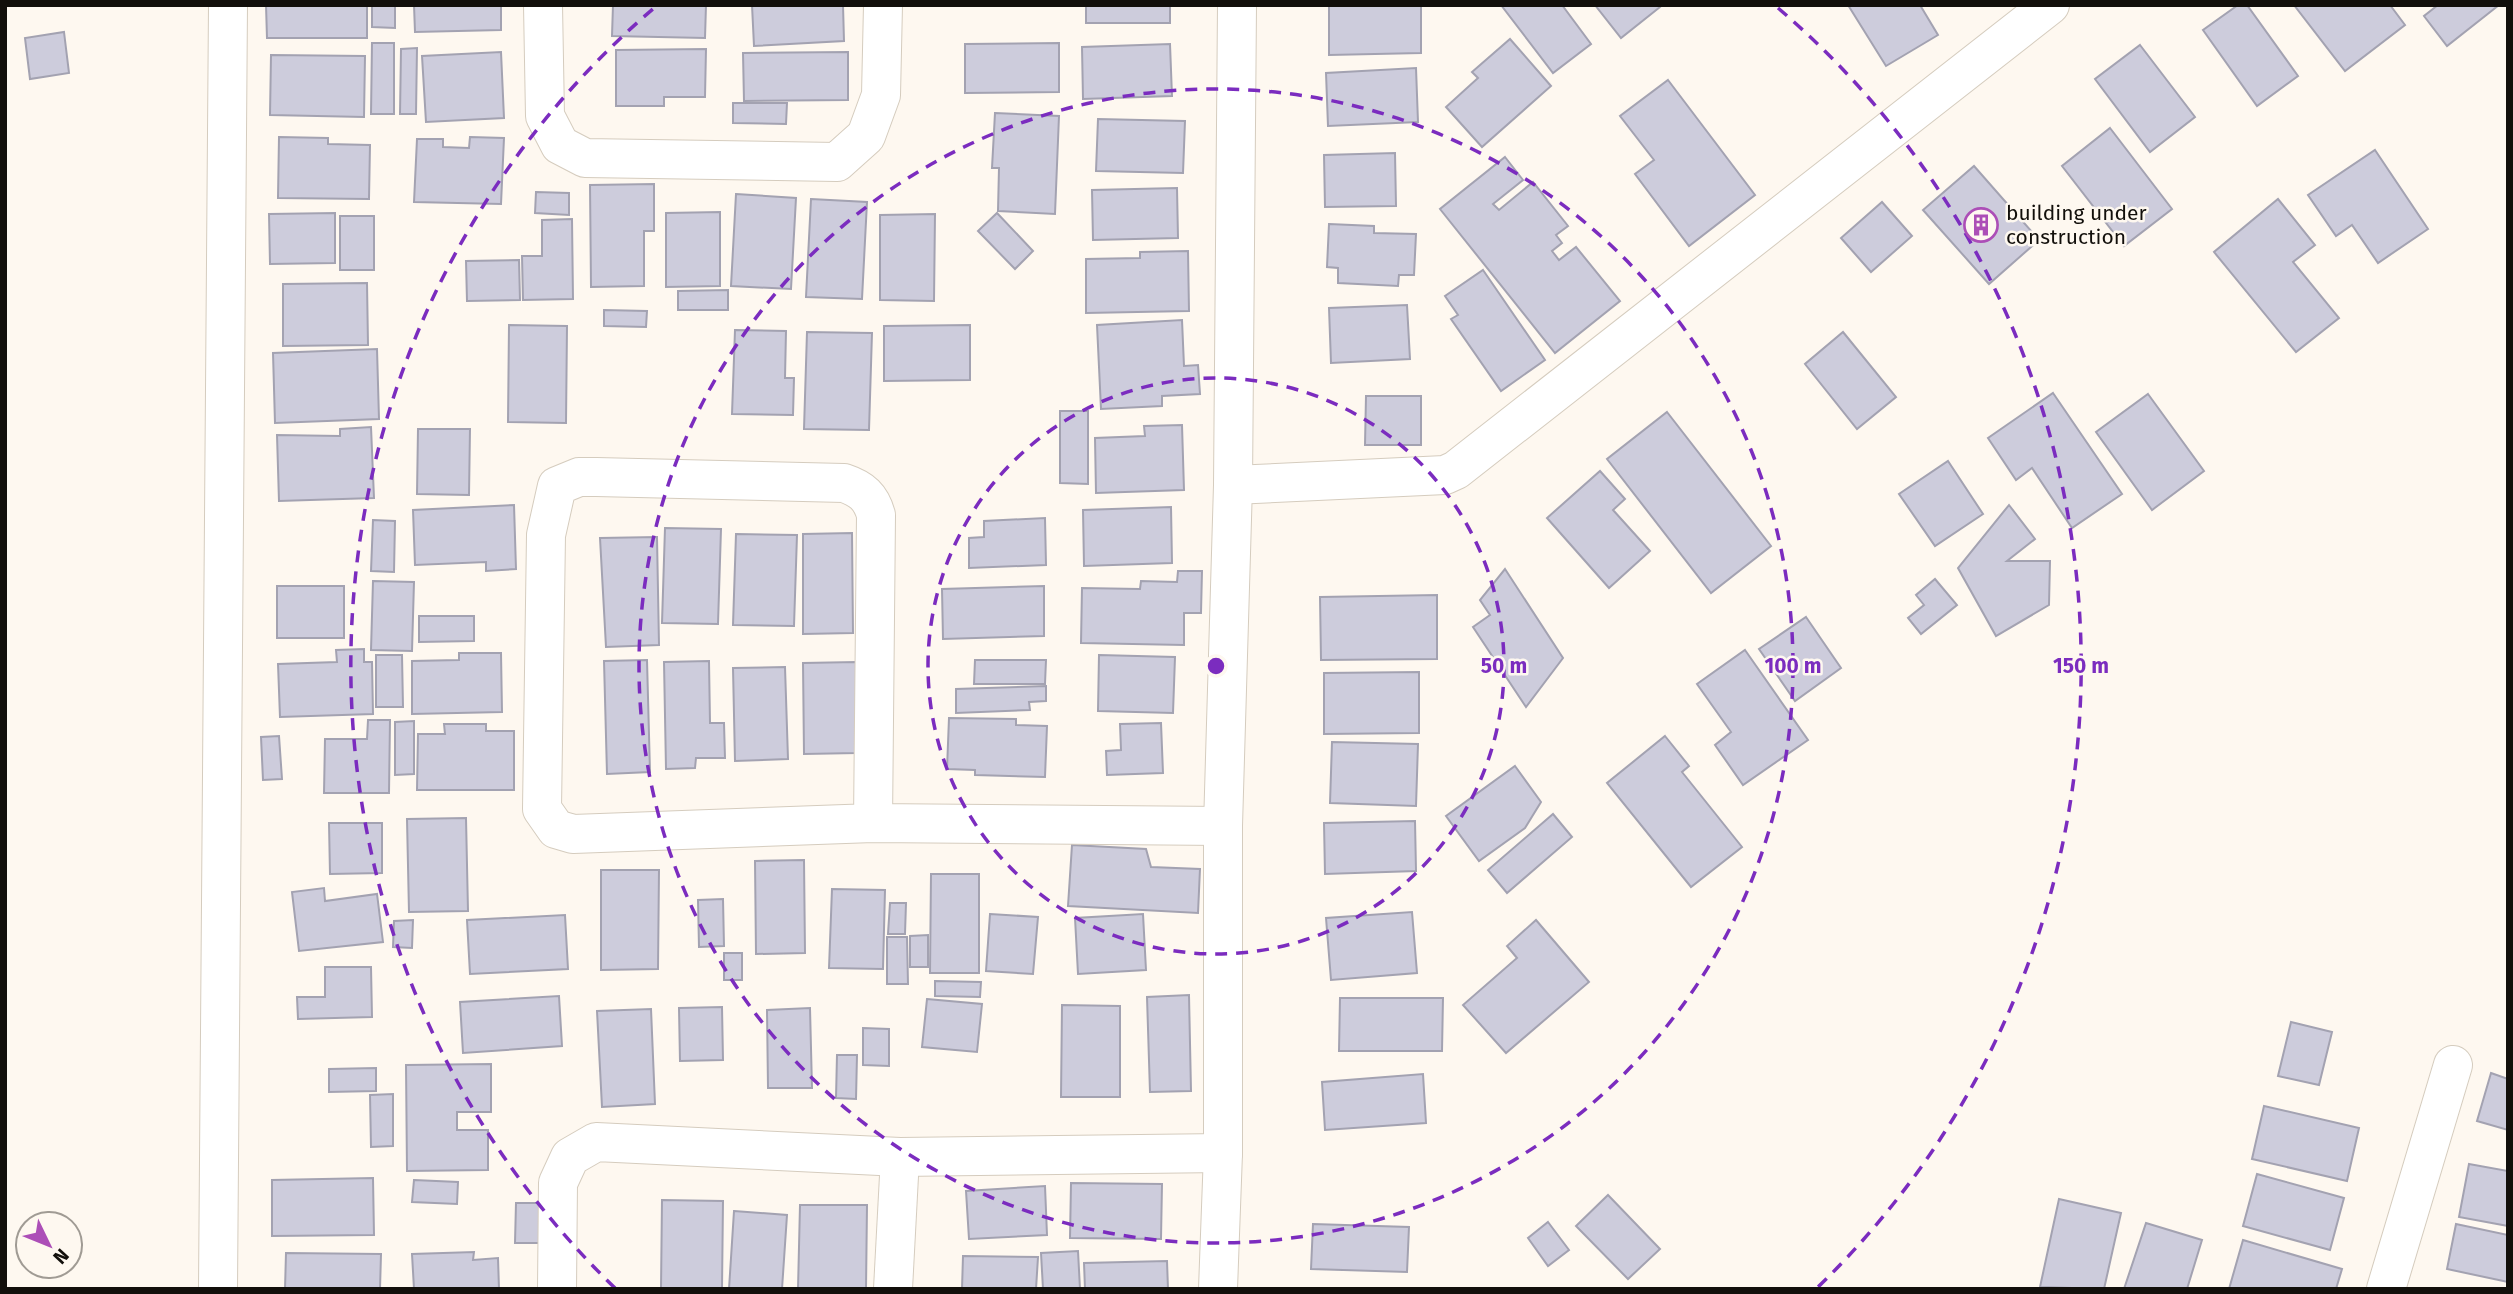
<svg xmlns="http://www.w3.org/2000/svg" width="2513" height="1294" viewBox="0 0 2513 1294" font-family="'Fira Sans',sans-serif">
  <rect width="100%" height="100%" fill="#fef8f0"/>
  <g fill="#cdccdc" stroke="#a3a2b1" stroke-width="2">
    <polygon points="266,5 367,5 367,38 267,38"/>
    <polygon points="372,5 395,5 395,28 372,27"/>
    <polygon points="414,5 501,5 501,30 415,32"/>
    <polygon points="613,5 706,5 705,38 612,36"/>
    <polygon points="752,5 843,5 844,41 754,46"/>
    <rect x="1086" y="5" width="84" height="18"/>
    <polygon points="1329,5 1421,5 1421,53 1329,55"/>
    <polygon points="1501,5 1562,5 1591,44 1553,73"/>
    <polygon points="1595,5 1659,5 1660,7 1621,38"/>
    <polygon points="1848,5 1920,5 1938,35 1886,66"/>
    <polygon points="2238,5 2247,5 2298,76 2257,106 2203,30"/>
    <polygon points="2294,5 2390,5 2405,25 2345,71"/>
    <polygon points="2438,5 2499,5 2447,46 2424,16"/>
    <polygon points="64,32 69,73 30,79 25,38"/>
    <polygon points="1510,39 1551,86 1482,147 1446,107 1478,78 1472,72"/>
    <polygon points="372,43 394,43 394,114 371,114"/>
    <polygon points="1059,43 1059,92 965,93 965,44"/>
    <polygon points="1170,44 1172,96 1083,99 1082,47"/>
    <polygon points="2140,45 2195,117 2150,152 2095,79"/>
    <polygon points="417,48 416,114 400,114 401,49"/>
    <polygon points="706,49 705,97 664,97 664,106 616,106 616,50"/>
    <polygon points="501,52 504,118 426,122 422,56"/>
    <polygon points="848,52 848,100 744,101 743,53"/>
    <polygon points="271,55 365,56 364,117 270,115"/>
    <polygon points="1416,68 1418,122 1328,126 1326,73"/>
    <polygon points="1668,80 1755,195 1689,246 1635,174 1654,160 1620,116"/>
    <polygon points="733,103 787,103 786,124 733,123"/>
    <polygon points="995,113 1059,116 1055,214 998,211 999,168 992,168"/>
    <polygon points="1098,119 1185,121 1183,173 1096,171"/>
    <polygon points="2110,128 2172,209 2124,246 2062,166"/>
    <polygon points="279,137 328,138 328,144 370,145 369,199 278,198"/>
    <polygon points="470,137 504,138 501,204 414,202 417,139 443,139 443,147 469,148"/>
    <polygon points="2375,150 2428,229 2378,263 2352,225 2336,236 2308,195"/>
    <polygon points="1395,153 1396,206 1325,207 1324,155"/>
    <polygon points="1505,157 1523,180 1493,204 1499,210 1533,182 1568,226 1556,235 1562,243 1552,251 1559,260 1576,247 1620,301 1555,353 1440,209"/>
    <polygon points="1974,166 2039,240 1989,284 1923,210"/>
    <polygon points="654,184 654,231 644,231 644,286 591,287 590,185"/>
    <polygon points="1177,188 1178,238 1093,240 1092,190"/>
    <polygon points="536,192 569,193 569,215 535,213"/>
    <polygon points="736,194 796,198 791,289 731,286"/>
    <polygon points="811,199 867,202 862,299 806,297"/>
    <polygon points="2278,199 2315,245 2293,262 2339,318 2296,352 2214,252"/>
    <polygon points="1882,202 1912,236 1871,272 1841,238"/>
    <polygon points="720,212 720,286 666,287 666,213"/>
    <polygon points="335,213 335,263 270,264 269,214"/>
    <polygon points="997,213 1033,251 1015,269 978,231"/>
    <polygon points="935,214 934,301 880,300 880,215"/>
    <rect x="340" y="216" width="34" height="54"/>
    <polygon points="572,219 573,299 523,300 522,256 542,256 542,220"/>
    <polygon points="1329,224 1374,226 1374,233 1416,234 1414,275 1399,275 1398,286 1338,283 1338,268 1327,267"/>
    <polygon points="1188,251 1189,311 1086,313 1086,259 1140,258 1140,252"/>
    <polygon points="519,260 520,300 467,301 466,261"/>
    <polygon points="1483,270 1545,360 1501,391 1451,319 1458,315 1445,296"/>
    <polygon points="367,283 368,345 283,346 283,284"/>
    <polygon points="728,290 728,310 678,310 678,291"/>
    <polygon points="1407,305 1410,359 1331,363 1329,308"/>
    <polygon points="604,310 647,311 646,327 604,326"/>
    <polygon points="1182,320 1184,366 1198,365 1200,394 1162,396 1162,406 1101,409 1097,325"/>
    <polygon points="509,325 567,326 566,423 508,422"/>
    <polygon points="970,325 970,380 884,381 884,326"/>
    <polygon points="735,330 786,331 785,378 794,378 793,415 732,414"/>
    <polygon points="807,332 872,333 869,430 804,429"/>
    <polygon points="1843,332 1896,397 1857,429 1805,364"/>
    <polygon points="377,349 379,419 275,423 273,353"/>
    <polygon points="2053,393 2122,494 2072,528 2032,468 2016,480 1988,438"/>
    <polygon points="2148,394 2204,471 2152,510 2096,432"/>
    <polygon points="1366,396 1421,396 1421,445 1365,445"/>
    <polygon points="1060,411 1088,411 1088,484 1060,483"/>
    <polygon points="1667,412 1771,546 1711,593 1607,459"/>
    <polygon points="1182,425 1184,490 1096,493 1095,438 1145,436 1144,426"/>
    <polygon points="371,427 374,498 279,501 277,435 340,436 340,429"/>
    <polygon points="418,429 470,429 469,495 417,494"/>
    <polygon points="1948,461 1983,514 1935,546 1899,494"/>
    <polygon points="1600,471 1625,499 1613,510 1650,551 1609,588 1547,518"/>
    <polygon points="514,505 516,569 486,571 486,562 415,565 413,510"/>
    <polygon points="2009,505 2035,539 2007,561 2050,561 2049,605 1996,636 1958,568"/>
    <polygon points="1171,507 1172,563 1084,566 1083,510"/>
    <polygon points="1045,518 1046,565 969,568 969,538 984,537 984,521"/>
    <polygon points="373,520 395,521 394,572 371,571"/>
    <polygon points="665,528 721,529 718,624 662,623"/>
    <polygon points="852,533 853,633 803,634 803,534"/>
    <polygon points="736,534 797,535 794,626 733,625"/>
    <polygon points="657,537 659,645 606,647 600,538"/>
    <polygon points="1505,569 1563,658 1526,707 1473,627 1490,615 1480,600"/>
    <polygon points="1178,571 1202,571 1201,613 1184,613 1184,645 1081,643 1082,588 1140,589 1141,581 1177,582"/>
    <polygon points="1935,579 1957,605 1921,634 1908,618 1924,605 1916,595"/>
    <polygon points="373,581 414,582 412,651 371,650"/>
    <rect x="277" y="586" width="67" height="52"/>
    <polygon points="1044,586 1044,636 943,639 942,589"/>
    <polygon points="1437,595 1437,659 1321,660 1320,597"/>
    <polygon points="419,616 474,616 474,641 419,642"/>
    <polygon points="1806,617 1841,668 1795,701 1759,649"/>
    <polygon points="364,649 364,662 372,662 373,714 280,717 278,664 337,662 336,650"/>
    <polygon points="1745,650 1808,740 1743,785 1715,745 1731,732 1697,684"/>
    <polygon points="459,653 501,653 502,712 412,714 412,661 459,660"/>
    <polygon points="376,655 402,655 403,707 376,707"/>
    <polygon points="1099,655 1175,657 1173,713 1098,711"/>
    <polygon points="647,660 650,772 607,774 604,661"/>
    <polygon points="975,660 1046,660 1045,684 974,684"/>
    <polygon points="709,661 710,723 724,723 725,758 696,758 695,768 666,769 664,662"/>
    <polygon points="856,662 857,753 804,754 803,663"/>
    <polygon points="785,667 788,759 735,761 733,668"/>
    <polygon points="1419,672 1419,733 1324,734 1324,673"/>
    <polygon points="1046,686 1046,701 1029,702 1030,710 956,713 956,689"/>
    <polygon points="949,718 1016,719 1016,725 1047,726 1045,777 975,775 975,770 947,769"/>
    <polygon points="368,720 390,720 389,793 324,793 325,739 367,739"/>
    <polygon points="414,721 414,774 395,775 395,722"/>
    <polygon points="1161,723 1163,773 1107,775 1106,751 1121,750 1120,724"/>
    <polygon points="444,724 486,724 486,731 514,731 514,790 417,790 418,734 445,734"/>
    <polygon points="279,736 282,779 263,780 261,737"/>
    <polygon points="1665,736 1689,766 1682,772 1742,847 1691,887 1607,783"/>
    <polygon points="1332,742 1418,744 1416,806 1330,803"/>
    <polygon points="1515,766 1541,802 1525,828 1479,861 1446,816"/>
    <polygon points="1553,814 1572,837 1507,893 1488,870"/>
    <polygon points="466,818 468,911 409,912 407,819"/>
    <polygon points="1415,821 1416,871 1325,874 1324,823"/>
    <polygon points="329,823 382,823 382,873 330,874"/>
    <polygon points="1072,845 1146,849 1151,867 1200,869 1198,913 1068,906"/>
    <polygon points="804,860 805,953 756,954 755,861"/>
    <polygon points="601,870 659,870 658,969 601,970"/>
    <polygon points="931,874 979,874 979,973 930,973"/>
    <polygon points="324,888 325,901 377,894 383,942 299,951 292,892"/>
    <polygon points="832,889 885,890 883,969 829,968"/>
    <polygon points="723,899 724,946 699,947 698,900"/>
    <polygon points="890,903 906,903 905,934 888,934"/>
    <polygon points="1412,912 1417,973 1331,980 1326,918"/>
    <polygon points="990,914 1038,917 1033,974 986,971"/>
    <polygon points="1143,914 1146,970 1078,974 1075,918"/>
    <polygon points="565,915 568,969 470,974 467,920"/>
    <polygon points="413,920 412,948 393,947 394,921"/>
    <polygon points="1536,920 1589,982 1506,1053 1463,1005 1517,958 1507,946"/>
    <polygon points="928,935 928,967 910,967 910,936"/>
    <polygon points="887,937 907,937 908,984 887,984"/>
    <rect x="724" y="953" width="18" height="27"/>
    <polygon points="325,967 371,967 372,1017 298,1019 297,997 325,997"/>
    <polygon points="935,981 981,982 980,997 935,996"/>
    <polygon points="1189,995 1191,1091 1150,1092 1147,997"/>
    <polygon points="559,996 562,1046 463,1053 460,1002"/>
    <polygon points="1340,998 1443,998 1442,1051 1339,1051"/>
    <polygon points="927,999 982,1004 977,1052 922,1047"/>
    <polygon points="1062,1005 1120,1006 1120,1097 1061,1097"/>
    <polygon points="722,1007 723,1060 680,1061 679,1008"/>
    <polygon points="810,1008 812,1088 768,1088 767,1010"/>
    <polygon points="651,1009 655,1104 602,1107 597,1011"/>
    <polygon points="2291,1022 2332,1032 2319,1085 2278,1076"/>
    <polygon points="863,1028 889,1029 889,1066 863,1065"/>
    <polygon points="837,1055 857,1055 856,1099 836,1098"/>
    <polygon points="491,1064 491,1112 457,1112 457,1130 488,1130 488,1170 407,1171 406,1065"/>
    <polygon points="376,1068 376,1091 329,1092 329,1069"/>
    <polygon points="2491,1073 2508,1079 2508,1130 2477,1121"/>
    <polygon points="1423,1074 1426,1123 1325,1130 1322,1082"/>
    <polygon points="393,1094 393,1146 371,1147 370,1095"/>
    <polygon points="2264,1106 2359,1128 2347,1181 2252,1159"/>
    <polygon points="2469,1164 2508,1171 2508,1226 2459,1217"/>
    <polygon points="2257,1174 2344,1198 2330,1250 2243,1226"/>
    <polygon points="373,1178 374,1235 272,1236 272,1180"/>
    <polygon points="414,1180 458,1182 457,1204 412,1202"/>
    <polygon points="1071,1183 1162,1184 1161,1239 1070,1238"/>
    <polygon points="1045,1186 1047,1235 969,1239 966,1191"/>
    <polygon points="1608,1195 1660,1249 1628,1279 1576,1226"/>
    <polygon points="2059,1199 2121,1213 2104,1289 2040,1287"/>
    <polygon points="662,1200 723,1201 722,1289 661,1289"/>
    <polygon points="516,1203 541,1203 540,1243 515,1243"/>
    <polygon points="800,1205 867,1205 866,1289 798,1289"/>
    <polygon points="734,1211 787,1215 782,1289 729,1289"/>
    <polygon points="1548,1222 1569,1250 1548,1266 1528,1238"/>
    <polygon points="2146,1223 2202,1240 2187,1289 2124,1289"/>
    <polygon points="1313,1224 1409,1227 1407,1272 1311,1269"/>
    <polygon points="2456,1224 2508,1235 2508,1282 2447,1269"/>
    <polygon points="2243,1240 2342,1269 2336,1289 2229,1289"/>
    <polygon points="1078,1251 1080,1289 1043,1289 1041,1253"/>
    <polygon points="474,1252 473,1260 498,1258 499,1289 414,1289 412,1254"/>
    <polygon points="286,1253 381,1254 380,1289 285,1289"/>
    <polygon points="963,1256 1038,1257 1036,1289 962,1289"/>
    <polygon points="1167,1261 1168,1289 1085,1289 1084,1263"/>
  </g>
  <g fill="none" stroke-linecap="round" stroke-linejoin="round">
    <g stroke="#d5ccbe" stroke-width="40">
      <g id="minor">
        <polyline points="543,5 545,116 560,145 585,158 837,162 866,136 881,95 883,5"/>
        <polyline points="1233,485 1445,475 1456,470 2050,5"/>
        <path d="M873 823 876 515C871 497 862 489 844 483L596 477H579L557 486 546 535 542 809 556 829 573 834 873 823 1223 826"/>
        <polyline points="218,1289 228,5"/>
        <polyline points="557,1289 558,1183 570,1157 596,1142 900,1157 1223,1153"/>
        <polyline points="893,1289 900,1157"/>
        <polyline points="1218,1289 1223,1153 1223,826 1233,485 1237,5"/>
        <polyline points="2386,1289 2453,1065"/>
      </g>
    </g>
    <use href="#minor" stroke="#fff" stroke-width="38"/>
  </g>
  <g fill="none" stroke="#7b2cbf" stroke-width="3.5" stroke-dasharray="12 9">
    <circle cx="1216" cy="666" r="288"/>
    <circle cx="1216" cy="666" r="577"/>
    <path d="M615 1288A865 865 0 0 1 654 8M1778 8A865 865 0 0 1 1817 1288"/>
  </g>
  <defs>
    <g id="building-ring" transform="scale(1.75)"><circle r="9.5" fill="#fef8f0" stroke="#ac4eb7" stroke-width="1.5"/><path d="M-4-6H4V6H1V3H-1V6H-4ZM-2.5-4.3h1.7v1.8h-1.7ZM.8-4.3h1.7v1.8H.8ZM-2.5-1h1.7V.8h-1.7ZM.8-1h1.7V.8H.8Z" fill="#ac4eb7"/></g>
  </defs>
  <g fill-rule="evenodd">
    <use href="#building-ring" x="1981" y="225"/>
  </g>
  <g text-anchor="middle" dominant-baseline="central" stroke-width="5" stroke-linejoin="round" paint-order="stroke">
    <g font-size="21" fill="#120f0b" stroke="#fef8f0" text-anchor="start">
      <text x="2006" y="213">building under<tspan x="2006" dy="24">construction</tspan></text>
    </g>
  </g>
  <circle cx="1216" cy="666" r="10" fill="#7b2cbf" stroke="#fef8f0" stroke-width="3.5"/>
  <g font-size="21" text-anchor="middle" font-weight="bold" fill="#7b2cbf" stroke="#fef8f0" stroke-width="5" stroke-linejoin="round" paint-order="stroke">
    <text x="1504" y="673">50 m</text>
    <text x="1793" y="673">100 m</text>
    <text x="2081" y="673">150 m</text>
  </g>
  <rect width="2513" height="1294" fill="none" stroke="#120f0b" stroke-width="14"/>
  <g transform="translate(49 1245) rotate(133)"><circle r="33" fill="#fef8f0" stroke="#a09b94" stroke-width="2"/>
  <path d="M0-5L12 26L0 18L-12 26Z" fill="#ac4eb7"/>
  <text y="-10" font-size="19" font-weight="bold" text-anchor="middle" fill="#120f0b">N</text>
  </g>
</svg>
